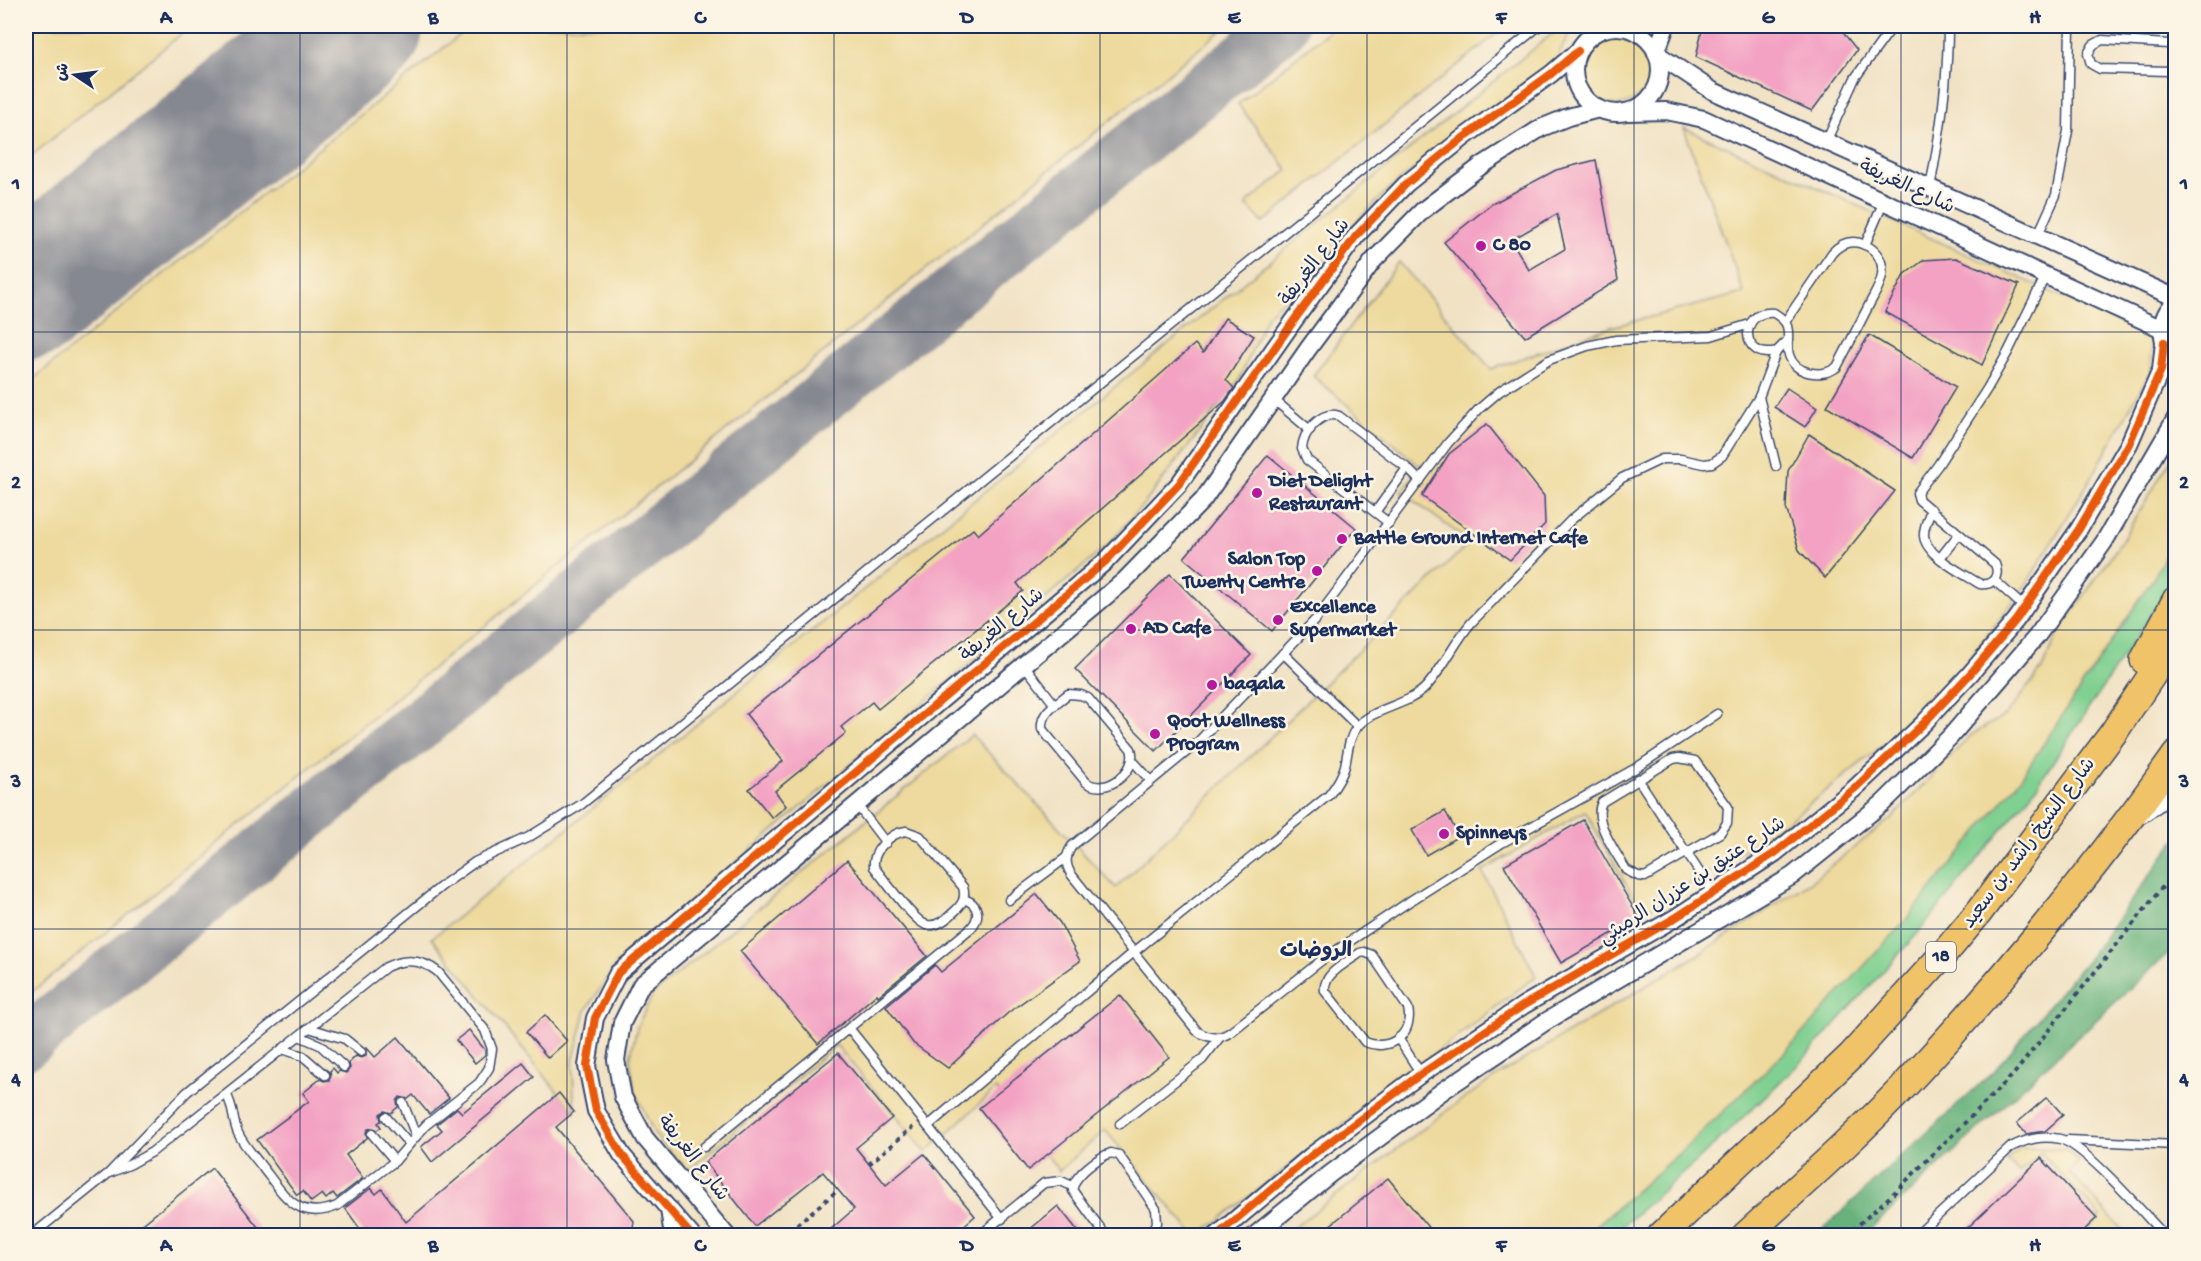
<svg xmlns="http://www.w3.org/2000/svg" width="2201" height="1261" viewBox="0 0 2201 1261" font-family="'Gochi Hand','Playpen Sans Arabic',sans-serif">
  <rect width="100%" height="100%" fill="#fcf5e5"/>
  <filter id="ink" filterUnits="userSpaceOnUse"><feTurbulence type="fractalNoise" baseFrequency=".0167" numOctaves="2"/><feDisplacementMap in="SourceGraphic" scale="12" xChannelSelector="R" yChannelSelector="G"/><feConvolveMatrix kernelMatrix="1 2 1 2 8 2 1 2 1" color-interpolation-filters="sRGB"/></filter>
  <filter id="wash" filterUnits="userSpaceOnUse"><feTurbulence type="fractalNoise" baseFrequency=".008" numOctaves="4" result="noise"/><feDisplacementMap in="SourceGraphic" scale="24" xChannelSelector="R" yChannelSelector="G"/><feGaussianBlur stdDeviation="1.35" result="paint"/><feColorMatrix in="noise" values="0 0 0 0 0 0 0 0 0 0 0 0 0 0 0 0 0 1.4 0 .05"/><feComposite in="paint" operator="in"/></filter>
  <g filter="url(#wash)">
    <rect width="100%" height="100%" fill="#f1e2c4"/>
    <polygon fill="#80d091" stroke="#4e8078" stroke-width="1.5" points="2175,537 2175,575 2170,586 2035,789 1918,933 1800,1063 1698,1160 1612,1235 1585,1236 1687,1146 1785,1052 1905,921 2020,779 2154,577"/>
    <polygon fill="#68b27b" stroke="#42706c" stroke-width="1.5" points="2175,841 2175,947 1864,1235 1816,1235 1994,1071 2091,955"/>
    <g fill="#eeda9e" stroke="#84847e" stroke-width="1.5">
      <polygon points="26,26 191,26 26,160"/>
      <polygon points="471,26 1227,26 26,997 26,385"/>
      <polygon points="1335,26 1506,26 1263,223 1246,204 1288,170 1238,104"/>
      <path d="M1562 26H1578C1566 35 1562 47 1557 61L1392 186 1352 226 1313 274 1267 315 1239 380 1148 499 1106 547 616 965 586 1010 573 1061 574 1112 432 938Z"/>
      <circle cx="1617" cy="71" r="34"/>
      <polygon points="1684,128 2137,330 2152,343 2151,370 2093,475 2027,583 1961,670 1901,731 1774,832 1642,913 1585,811 1482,871 1536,976 1199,1235 1194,1235 1105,1130 1059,1171 996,1089 926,1152 836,1045 688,1171 655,1135 635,1092 630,1059 637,1027 653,994 972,735 1116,888 1470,542 1401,492 1421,467 1313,376 1399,262 1491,369 1611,327 1744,293"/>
      <polygon points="2175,453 2175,537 2154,577 2020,779 1905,921 1785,1052 1687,1146 1585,1235 1283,1236 1453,1106 1503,1072 1696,956 1813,880 1894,816 1971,735 2006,715 2042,669 2058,633 2117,548"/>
      <polygon points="2020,1148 2067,1149 2079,1162 2069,1172 2127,1235 2082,1235 2101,1217 2041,1153 2019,1173 2007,1160"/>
    </g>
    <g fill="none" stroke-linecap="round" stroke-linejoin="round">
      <polyline stroke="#868891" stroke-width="52" points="26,1043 1282,26"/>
      <polyline stroke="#868891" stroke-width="132" points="26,294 357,26"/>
    </g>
    <g id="blocks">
      <g fill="#f3a2c3" fill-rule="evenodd">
        <polygon points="1703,26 1838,26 1857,50 1812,111 1696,57"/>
        <path d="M1596 160 1618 280 1525 337 1444 242 1492 204 1556 170ZM1557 214 1565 249 1529 270 1511 240Z"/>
        <polygon points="1956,258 2019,285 1982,365 1885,312 1904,275 1924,260"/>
        <polygon points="1225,318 1254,336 1226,380 1234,388 1225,401 1017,583 1023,591 878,709 872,702 841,727 846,733 775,791 786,806 772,818 749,789 783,761 746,714 973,529 978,535 1195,344 1203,353"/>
        <polygon points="1869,335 1956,387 1913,458 1827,406"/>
        <polygon points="1787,388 1817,408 1805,427 1774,407"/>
        <polygon points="1487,424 1544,496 1545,524 1510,560 1422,496 1449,454"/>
        <polygon points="1809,434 1895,491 1825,578 1799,550 1786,508 1788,471"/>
        <polygon points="1268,455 1356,528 1272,631 1184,558"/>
        <polygon points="1170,574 1251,655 1156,751 1075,669"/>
        <polygon points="1445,811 1459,836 1426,855 1412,830"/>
        <polygon points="1583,820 1639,918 1561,963 1504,865"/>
        <polygon points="847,860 927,956 878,996 877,994 818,1044 740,951"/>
        <polygon points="1037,894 1060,923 1080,961 1009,1012 948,1068 913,1043 886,1006 935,965 941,972"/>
        <polygon points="1120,995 1169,1057 1028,1170 979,1108"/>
        <polygon points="545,1015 567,1041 548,1058 526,1032"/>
        <polygon points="469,1030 485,1050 485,1055 475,1063 456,1040"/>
        <polygon points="398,1037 449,1098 429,1114 413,1095 408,1099 400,1097 397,1101 398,1107 391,1113 385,1111 380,1114 381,1121 378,1123 381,1127 377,1130 374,1128 368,1129 366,1132 367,1138 346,1155 363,1178 337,1198 333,1193 326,1199 322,1194 311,1202 303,1191 297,1195 257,1140 309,1101 303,1093 320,1079 324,1081 329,1080 331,1076 330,1071 333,1068 337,1073 339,1071 346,1073 350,1068 349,1063 356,1056 361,1058 366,1056 366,1047 375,1057"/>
        <polygon points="838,1053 892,1118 856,1148 886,1185 924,1154 975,1216 952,1236 823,1236 854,1209 823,1172 755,1226 705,1162"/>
        <polygon points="523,1063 534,1077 432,1162 421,1147 442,1130 437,1124 457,1108 462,1113"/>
        <polygon points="559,1093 574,1112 556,1127 634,1221 632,1236 365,1236 345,1208 371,1188 376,1194 382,1189 406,1222"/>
        <polygon points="2047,1097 2063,1115 2045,1131 2026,1134 2017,1123"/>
        <polygon points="2041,1158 2097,1218 2078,1236 1959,1236"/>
        <polygon points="212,1168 265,1236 128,1236"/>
        <polygon points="1388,1178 1435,1236 1317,1236"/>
        <polygon points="1058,1206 1082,1236 1022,1236"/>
      </g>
    </g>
  </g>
  <g filter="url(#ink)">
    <use href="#blocks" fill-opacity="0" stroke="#3b4a6d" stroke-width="1.5"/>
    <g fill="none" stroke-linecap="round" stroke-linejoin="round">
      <g stroke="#3b4a6d" stroke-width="11">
        <g id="service">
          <polyline points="2176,50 2169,44 2102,40 2093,45 2088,54 2091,64 2100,69 2168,71 2176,64"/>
          <polyline points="1826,142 1855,78 1893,26"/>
          <path d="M1930 188C1940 134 1948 81 1948 26"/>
          <polyline points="2037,237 2056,195 2068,131 2070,26"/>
          <polyline points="1865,245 1884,201"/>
          <path d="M1785 322 1832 253C1841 243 1852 239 1865 245 1877 250 1884 262 1882 275 1881 285 1874 295 1869 305 1859 325 1848 346 1837 367 1823 378 1795 375 1789 355 1786 345 1790 336 1787 326 1785 320 1779 316 1774 313 1737 310 1741 361 1776 352L1786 342"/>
          <polyline points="1759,397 1776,466"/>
          <polyline points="1273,399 1310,430"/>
          <path d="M1931 509C1929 517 1923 527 1924 536 1926 556 1964 574 1980 584 1993 586 2000 576 1995 564L1919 500 1917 493 1938 465 1987 389 2008 352 2046 275"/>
          <polyline points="1376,511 1407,468"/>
          <path d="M1389 523 1307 460 1302 449C1303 432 1321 410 1339 416L1407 468 1420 481"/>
          <polyline points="1940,558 1959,534"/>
          <polyline points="1994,580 2024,607"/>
          <polyline points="1283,653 1357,726"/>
          <polyline points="1025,666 1055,705"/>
          <path d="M1068 694 1081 695 1088 698 1131 749C1139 771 1105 797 1086 782L1042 729C1040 712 1056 704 1068 694Z"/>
          <path d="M1717 714 1636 768 1500 844 1410 901 1322 960 1232 1031C1220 1040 1209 1039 1197 1031L1071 874C1065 864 1065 856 1072 846L1195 745 1316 619 1448 443 1479 409 1500 391 1549 360 1587 346 1616 340 1711 336 1750 324"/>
          <path d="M1679 758 1695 761 1728 807 1727 823 1720 833 1645 877 1638 876 1626 870C1616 852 1592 821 1602 802L1673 759Z"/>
          <polyline points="1133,761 1151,781"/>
          <polyline points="1638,779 1713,893"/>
          <polyline points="857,805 886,843"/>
          <path d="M906 831 920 836 963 887C966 897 963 904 955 911 948 918 937 927 927 925 915 923 883 878 874 867 872 851 890 833 906 831Z"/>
          <polyline points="1009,900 1067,857"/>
          <path d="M1364 952 1372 955 1408 1008C1414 1035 1389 1052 1365 1042L1325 991C1322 974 1348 962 1360 953Z"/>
          <polyline points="309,1028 345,1039 361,1052"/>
          <polyline points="849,1028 1002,1219"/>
          <polyline points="299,1036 320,1045 344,1067"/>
          <polyline points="1398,1038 1421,1074"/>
          <polyline points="282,1049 303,1056 325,1075"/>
          <polyline points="403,1103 416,1136"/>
          <polyline points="386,1117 409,1144"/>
          <polyline points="1120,1124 1202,1060 1220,1037"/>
          <path d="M928 1126 1134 952 1329 795C1336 786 1342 777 1345 766 1348 752 1348 739 1357 727 1372 708 1407 706 1425 688 1443 669 1454 643 1471 623L1571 520 1622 478 1662 459H1681L1704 464 1712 463 1722 456 1759 397 1776 352"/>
          <polyline points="372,1134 395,1161"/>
          <polyline points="2068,1140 2176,1145"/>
          <path d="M704 1147 971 928C981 917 979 904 964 899"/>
          <path d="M112 1172 131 1164 152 1152 386 967C405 958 422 959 438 972L485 1030 492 1049 489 1068 479 1083 426 1125 395 1161 337 1206C298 1222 284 1195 263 1168 255 1157 244 1146 238 1133 232 1120 234 1106 226 1094"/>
          <polyline points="31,1236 109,1173 187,1092 443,885 475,862 529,837 582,804 1539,26"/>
          <polyline points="979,1236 1044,1183 1061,1181 1072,1186"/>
          <path d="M1106 1236 1073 1191C1071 1177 1099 1157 1111 1153L1119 1155 1156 1209 1157 1223 1150 1236"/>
          <path d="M1916 1236 2011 1147C2027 1139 2042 1135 2060 1139 2085 1145 2144 1214 2165 1236"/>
        </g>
      </g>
      <g stroke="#3b4a6d" stroke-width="20">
        <g id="minor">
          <circle cx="1617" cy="70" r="43"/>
          <polyline points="1656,53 1666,26"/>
          <polyline points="1657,54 1713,91 2176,298"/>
          <polyline points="1626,112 1666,111 1704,119 2162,329"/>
          <path d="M2176 302C2158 317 2158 343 2176 358"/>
          <polyline points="669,1209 673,1236"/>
          <polyline points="692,1236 622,1155 596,1111 587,1066 595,1018 618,973 1106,561 1179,484 1295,319 1356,236 1406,184 1463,138 1551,74 1578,51"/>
          <polyline points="727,1236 645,1138 623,1097 616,1060 622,1023 641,985 1124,581 1203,500 1308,349 1373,261 1422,211 1481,166 1541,128 1568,117 1599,109"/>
          <polyline points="1216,1236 1311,1156 1421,1074 1524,1005 1675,918 1775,853 1854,789 1923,724 1970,674 2016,620 2079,529 2129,444 2161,370 2164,342"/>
          <polyline points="1254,1236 1330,1174 1444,1090 1545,1022 1792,876 1883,803 1950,737 2037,636 2104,542 2176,418"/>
        </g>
      </g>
      <g stroke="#3b4a6d" stroke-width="24">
        <polyline id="tertiary" points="2141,812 2176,787"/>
      </g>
      <g stroke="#3b4a6d" stroke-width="30">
        <g id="primary">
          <polyline points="2144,660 2176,600"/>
          <polyline points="1661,1236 1851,1056 1948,949 1979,912 2114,732 2176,639"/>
          <path d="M1745 1236C1800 1186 1856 1137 1907 1083 2004 980 2094 870 2176 755"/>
        </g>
      </g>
      <g stroke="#3b4a6d" stroke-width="4" stroke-dasharray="4.5 4.5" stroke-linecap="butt">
        <polyline points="869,1164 913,1127"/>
        <polyline points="749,1232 752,1236"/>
        <polyline points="783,1236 838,1190"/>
        <polyline points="1846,1236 1893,1194 2013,1075 2176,870"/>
      </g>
      <use href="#service" stroke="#fff" stroke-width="8"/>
      <use href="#minor" stroke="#fff" stroke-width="16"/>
      <use href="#tertiary" stroke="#fff" stroke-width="21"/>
      <use href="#primary" stroke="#f1c369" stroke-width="27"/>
      <g stroke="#fcf5e5" stroke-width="11">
        <g id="cycleway">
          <polyline points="692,1236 622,1155 596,1111 587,1066 595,1018 618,973 1106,561 1179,484 1295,319 1356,236 1406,184 1463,138 1551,74 1578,51"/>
          <polyline points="1216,1236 1311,1156 1421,1074 1524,1005 1675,918 1775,853 1854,789 1923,724 1970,674 2016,620 2079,529 2129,444 2161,370 2164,342"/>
        </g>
      </g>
      <use href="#cycleway" stroke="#e8590c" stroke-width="8"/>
    </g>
  </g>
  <path fill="none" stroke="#1b2f5e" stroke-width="1.5" stroke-opacity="0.55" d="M300 26V1236M567 26V1236M834 26V1236M1100 26V1236M1367 26V1236M1634 26V1236M1901 26V1236M26 332H2176M26 630H2176M26 929H2176"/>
  <g fill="#b5179e" stroke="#fcf5e5" stroke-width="2">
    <circle cx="1481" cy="246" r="6"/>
    <circle cx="1257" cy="493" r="6"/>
    <circle cx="1342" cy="539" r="6"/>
    <circle cx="1317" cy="571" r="6"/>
    <circle cx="1278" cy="620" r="6"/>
    <circle cx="1131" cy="629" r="6"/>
    <circle cx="1212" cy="685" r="6"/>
    <circle cx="1155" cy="734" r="6"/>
    <circle cx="1444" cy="834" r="6"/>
  </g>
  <g text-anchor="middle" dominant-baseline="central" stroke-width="5" stroke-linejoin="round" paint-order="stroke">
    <rect fill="#fcf5e5" stroke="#5e6a86" stroke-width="1.5" x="1926" y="942" width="30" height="30" rx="4.5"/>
    <g font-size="18" font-weight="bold" fill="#1b2f5e">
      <text x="1941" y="957">18</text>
    </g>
    <g font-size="20" fill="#1b2f5e" stroke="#fcf5e5">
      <text transform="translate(1906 188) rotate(25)">شارع الغريفة</text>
      <text transform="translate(1316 263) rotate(-53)">شارع الغريفة</text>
      <text transform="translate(1003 626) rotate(-40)">شارع الغريفة</text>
      <text transform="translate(2030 844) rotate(-53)">شارع الشيخ راشد بن سعيد</text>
      <text transform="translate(1693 882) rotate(-33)">شارع عتيق بن عزران الرميثي</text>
      <text transform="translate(692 1159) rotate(52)">شارع الغريفة</text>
    </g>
    <g font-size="20" font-weight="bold" fill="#1b2f5e" stroke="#fcf5e5" text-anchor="start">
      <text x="1493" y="246">C 80</text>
      <text x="1269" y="482">Diet Delight<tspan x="1269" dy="23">Restaurant</tspan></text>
      <text x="1354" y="539">Battle Ground Internet Cafe</text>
      <text x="1305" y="560" text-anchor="end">Salon Top<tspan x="1305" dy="23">Twenty Centre</tspan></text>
      <text x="1290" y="608">Excellence<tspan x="1290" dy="23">Supermarket</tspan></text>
      <text x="1143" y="629">AD Cafe</text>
      <text x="1224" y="685">baqala</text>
      <text x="1167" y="722">Qoot Wellness<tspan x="1167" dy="23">Program</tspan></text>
      <text x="1456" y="834">Spinneys</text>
    </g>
    <g font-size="21" font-weight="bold" fill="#1b2f5e" stroke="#fcf5e5">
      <text x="1316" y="952">الروضات</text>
    </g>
  </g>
  <rect width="2201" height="1261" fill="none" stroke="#fcf5e5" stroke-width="66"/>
  <g transform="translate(75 75) rotate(283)" stroke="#fcf5e5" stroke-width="4.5" paint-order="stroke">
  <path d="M0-4.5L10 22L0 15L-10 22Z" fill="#1b2f5e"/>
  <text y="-9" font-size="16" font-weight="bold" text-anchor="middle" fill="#1b2f5e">ش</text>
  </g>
  <rect x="33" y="33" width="2135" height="1195" fill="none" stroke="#1b2f5e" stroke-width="2"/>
  <g font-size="20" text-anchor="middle" font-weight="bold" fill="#1b2f5e">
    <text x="166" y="23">A</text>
    <text x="433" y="23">B</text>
    <text x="700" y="23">C</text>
    <text x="967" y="23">D</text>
    <text x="1234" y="23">E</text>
    <text x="1501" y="23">F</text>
    <text x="1768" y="23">G</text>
    <text x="2035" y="23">H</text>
    <text x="16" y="189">1</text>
    <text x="2184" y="189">1</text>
    <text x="16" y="488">2</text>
    <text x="2184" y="488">2</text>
    <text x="16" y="787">3</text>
    <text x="2184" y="787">3</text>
    <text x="16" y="1085">4</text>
    <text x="2184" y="1085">4</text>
    <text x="166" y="1251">A</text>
    <text x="433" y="1251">B</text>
    <text x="700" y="1251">C</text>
    <text x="967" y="1251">D</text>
    <text x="1234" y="1251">E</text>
    <text x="1501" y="1251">F</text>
    <text x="1768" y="1251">G</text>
    <text x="2035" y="1251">H</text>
  </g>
</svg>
